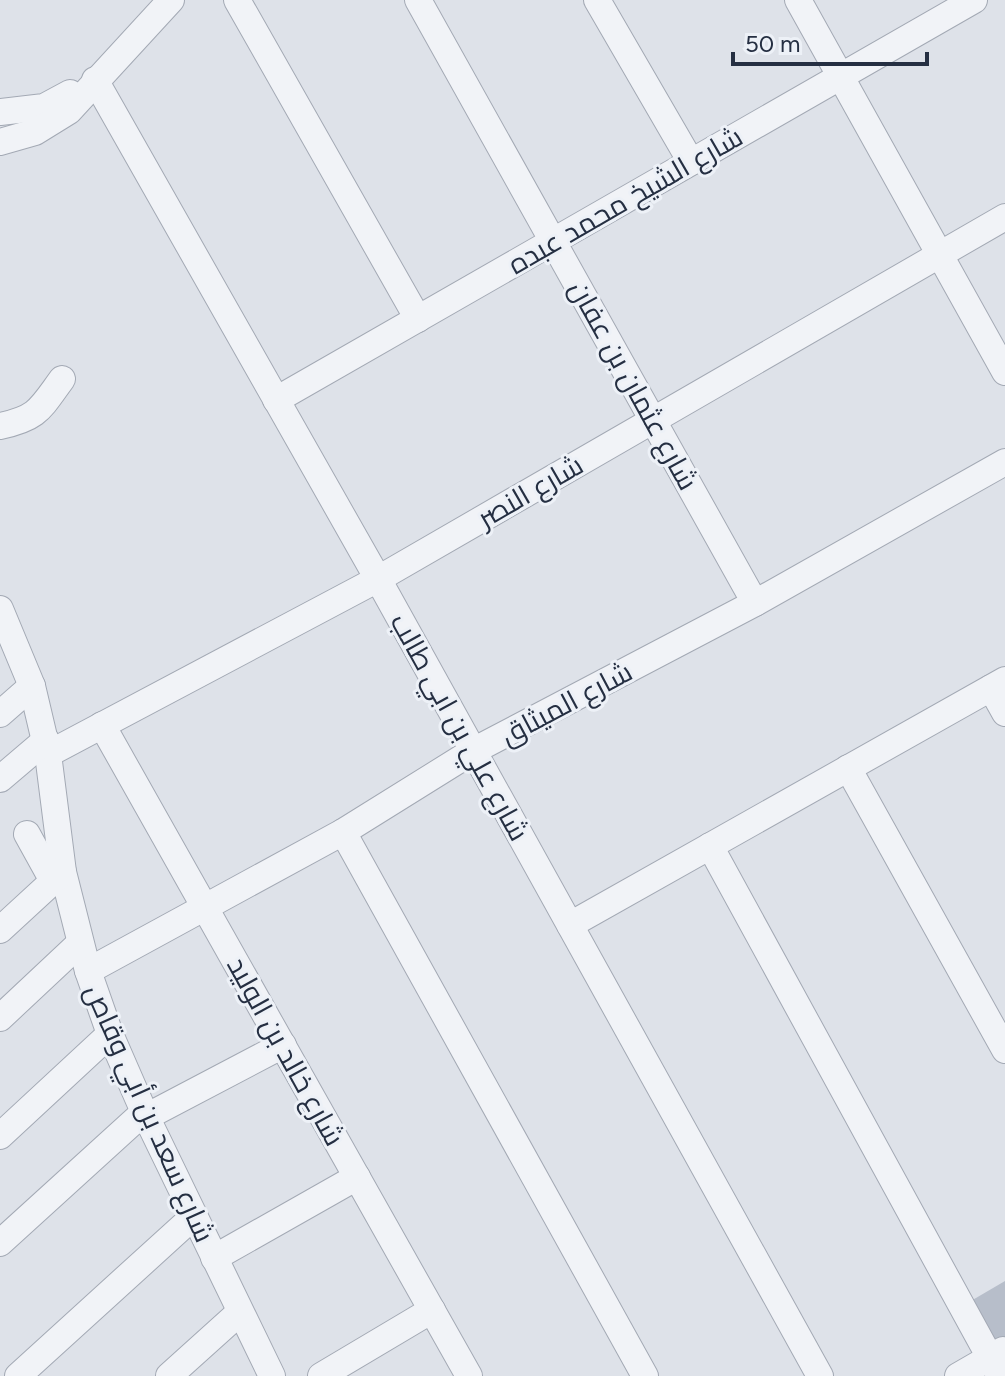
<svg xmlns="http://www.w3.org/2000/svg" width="1005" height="1376" viewBox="0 0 1005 1376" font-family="Figtree,Cairo,sans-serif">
  <rect width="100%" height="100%" fill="#dee2e9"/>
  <polygon fill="#b7beca" points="1005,1281 1005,1347 991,1355 964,1305"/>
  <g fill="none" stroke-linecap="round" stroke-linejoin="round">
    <g stroke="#a3a9b4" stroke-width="28">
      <g id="minor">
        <polyline points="237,0 418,319"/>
        <polyline points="418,0 755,603"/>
        <polyline points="597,0 691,162"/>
        <polyline points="798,0 1005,372"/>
        <polyline points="95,80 378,579 820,1376"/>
        <polyline points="0,112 44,107 70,93"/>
        <polyline points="0,142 35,132 69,111 171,0"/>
        <polyline points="276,400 974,0"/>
        <path d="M0 426C38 418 40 409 62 379"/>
        <polyline points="0,609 32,686 48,754 63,872 88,971 110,1034 144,1112 272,1376"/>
        <polyline points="991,688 1005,713"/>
        <polyline points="0,714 32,686"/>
        <polyline points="102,725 469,1376"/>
        <polyline points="48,754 378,579 1005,217"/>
        <polyline points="848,768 1005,1050"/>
        <polyline points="0,779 46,740"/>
        <polyline points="343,832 645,1376"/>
        <polyline points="27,834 53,881"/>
        <polyline points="710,846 1000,1376"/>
        <polyline points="570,925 1005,680"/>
        <polyline points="0,930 63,872"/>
        <polyline points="88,971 343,832 473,751 755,603 1005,462"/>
        <polyline points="0,1018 80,943"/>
        <polyline points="146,1117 283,1045"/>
        <polyline points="0,1136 110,1034"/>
        <polyline points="0,1243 144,1112"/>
        <polyline points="214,1258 357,1177"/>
        <polyline points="18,1376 194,1216"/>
        <polyline points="169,1376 240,1312"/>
        <polyline points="321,1376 432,1310"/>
        <polyline points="958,1376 1003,1350"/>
      </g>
    </g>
    <use href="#minor" stroke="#f1f3f7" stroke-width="26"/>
  </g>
  <g text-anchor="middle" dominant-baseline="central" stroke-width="6" stroke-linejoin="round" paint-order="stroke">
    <g font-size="28" fill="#252f42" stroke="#edf1f7">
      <text transform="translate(625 200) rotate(-30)">شارع الشيخ محمد عبده</text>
      <text transform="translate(634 385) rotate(61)">شارع عثمان بن عفان</text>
      <text transform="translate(530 491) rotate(-30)">شارع النصر</text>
      <text transform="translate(566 703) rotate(-28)">شارع الميثاق</text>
      <text transform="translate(460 727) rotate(61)">شارع علي بن ابي طالب</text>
      <text transform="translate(286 1051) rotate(61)">شارع خالد بن الوليد</text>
      <text transform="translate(150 1113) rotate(66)">شارع سعد بن أبي وقاص</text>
    </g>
  </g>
  <path d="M733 52v12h194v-12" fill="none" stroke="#252f42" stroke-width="4"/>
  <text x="745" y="52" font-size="24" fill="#252f42" stroke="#edf1f7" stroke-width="6" paint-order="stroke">50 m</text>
</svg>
